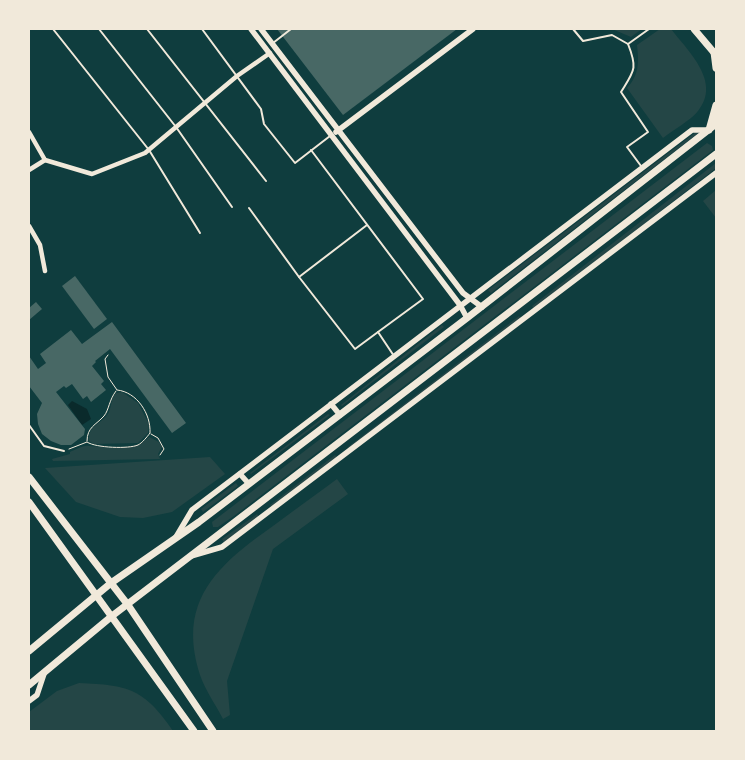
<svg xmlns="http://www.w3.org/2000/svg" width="745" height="760" viewBox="0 0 745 760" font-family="Poppins,sans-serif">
  <rect width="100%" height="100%" fill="#0f3d3e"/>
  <g fill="#244646">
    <polygon points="612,29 642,29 631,37"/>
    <path d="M660 29H671C688 51 722 82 698 111 690 121 674 129 663 138L627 88C639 75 639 63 637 45Z"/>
    <polygon points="700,129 702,130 491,293 488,290"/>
    <polygon points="707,143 712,146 713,150 234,516 218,527 213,527 212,522"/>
    <polygon points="716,163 716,168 534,309 532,306"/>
    <polygon points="716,190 716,218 703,201"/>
    <polygon points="519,316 521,318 349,449 348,447"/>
    <polygon points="442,325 444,327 342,406 341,405"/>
    <path d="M122 392 138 403 149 424 148 433 138 443 94 444 89 441C87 425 103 424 109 412 112 404 111 399 116 393Z"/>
    <polygon points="328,414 330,415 251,474 250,473"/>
    <path d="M149 437 159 442 162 447 158 454 160 459 53 461 52 459 70 454V452C75 450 83 445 89 446 110 447 131 453 149 437Z"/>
    <polygon points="335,455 338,458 272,508 270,505"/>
    <polygon points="210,457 225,474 172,512 143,518 120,517 76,502 45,468"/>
    <path d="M337 479 348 494 273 549 227 681 230 715 223 719C216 705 205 690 200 675 176 601 218 565 273 526 294 510 316 495 337 479Z"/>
    <polygon points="236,483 238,486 203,512 201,509"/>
    <polygon points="257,514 259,517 224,543 222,539"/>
    <path d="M79 683C129 685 144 689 173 731H29V712L57 691Z"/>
  </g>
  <polygon fill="#0a2a2b" points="72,401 87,409 91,419 82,425 68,405"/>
  <g fill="#486865">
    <polygon points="277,29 457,29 343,115"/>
    <polygon points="75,276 107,319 94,329 62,286"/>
    <polygon points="36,302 42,309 29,320 29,308"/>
    <polygon points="112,322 186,423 172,433 110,349 95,361 96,362 92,366 104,381 101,384 106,390 91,402 87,396 83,399 72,384 66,388 64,386 56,392 85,429 84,435 71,445 61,445 51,441 42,434 38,424 37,414 42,403 29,386 29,356 38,369 46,363 40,354 71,330 82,344"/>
  </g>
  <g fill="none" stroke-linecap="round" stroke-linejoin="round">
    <g stroke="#f1e9da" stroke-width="1">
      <polyline points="151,434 158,438 164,449 160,455"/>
      <path d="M87 441C87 427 96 425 104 416 109 410 109 400 116 391"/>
      <path d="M69 449 87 442C96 448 129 449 138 445 142 443 147 437 150 433 151 414 137 392 117 390L108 377 105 359 108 355"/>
    </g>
    <g stroke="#f1e9da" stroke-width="2">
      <polyline points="53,29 149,150 200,233"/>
      <polyline points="99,29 176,127 232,207"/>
      <polyline points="147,29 266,181"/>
      <polyline points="202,29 261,109 264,124 295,163 330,136"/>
      <polyline points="573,29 583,41 612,35 628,44 649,29"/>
      <polyline points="273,43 291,29"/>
      <path d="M628 44C638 69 634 71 621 92L648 132 627 147 641 166"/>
      <polyline points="311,150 423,299 378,332 394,356"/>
      <polyline points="249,208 299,277"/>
      <polyline points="367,225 299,277 355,349 378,332"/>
      <polyline points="29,425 44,446 64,451"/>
    </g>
    <g stroke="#f1e9da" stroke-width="4.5">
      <polyline points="29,132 45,160 92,174 145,153 237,76 270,53"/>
      <polyline points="29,170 45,160"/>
      <polyline points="29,226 40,245 45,271"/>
    </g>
    <g stroke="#f1e9da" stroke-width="5.5">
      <polyline points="251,29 460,305 467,318"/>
      <polyline points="261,29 463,293 482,307"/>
      <polyline points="336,132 473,29"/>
      <polyline points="331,404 340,415"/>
      <polyline points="240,474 249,484"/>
      <polyline points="176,537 192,510 692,130 709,130"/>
      <polyline points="191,556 222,547 716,173"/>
      <polyline points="29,701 37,695 44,674"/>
    </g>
    <g stroke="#f1e9da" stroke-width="7">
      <polyline points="694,29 716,55"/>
      <polyline points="714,52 716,68"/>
      <polyline points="709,130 716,105"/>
      <polyline points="29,477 128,605 213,731"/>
      <polyline points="29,502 194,731"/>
      <polyline points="29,651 111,583 199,522 467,318 716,124"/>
      <polyline points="29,685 112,616 716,154"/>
    </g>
  </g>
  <rect width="745" height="760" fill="none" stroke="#f1e9da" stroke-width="60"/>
</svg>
